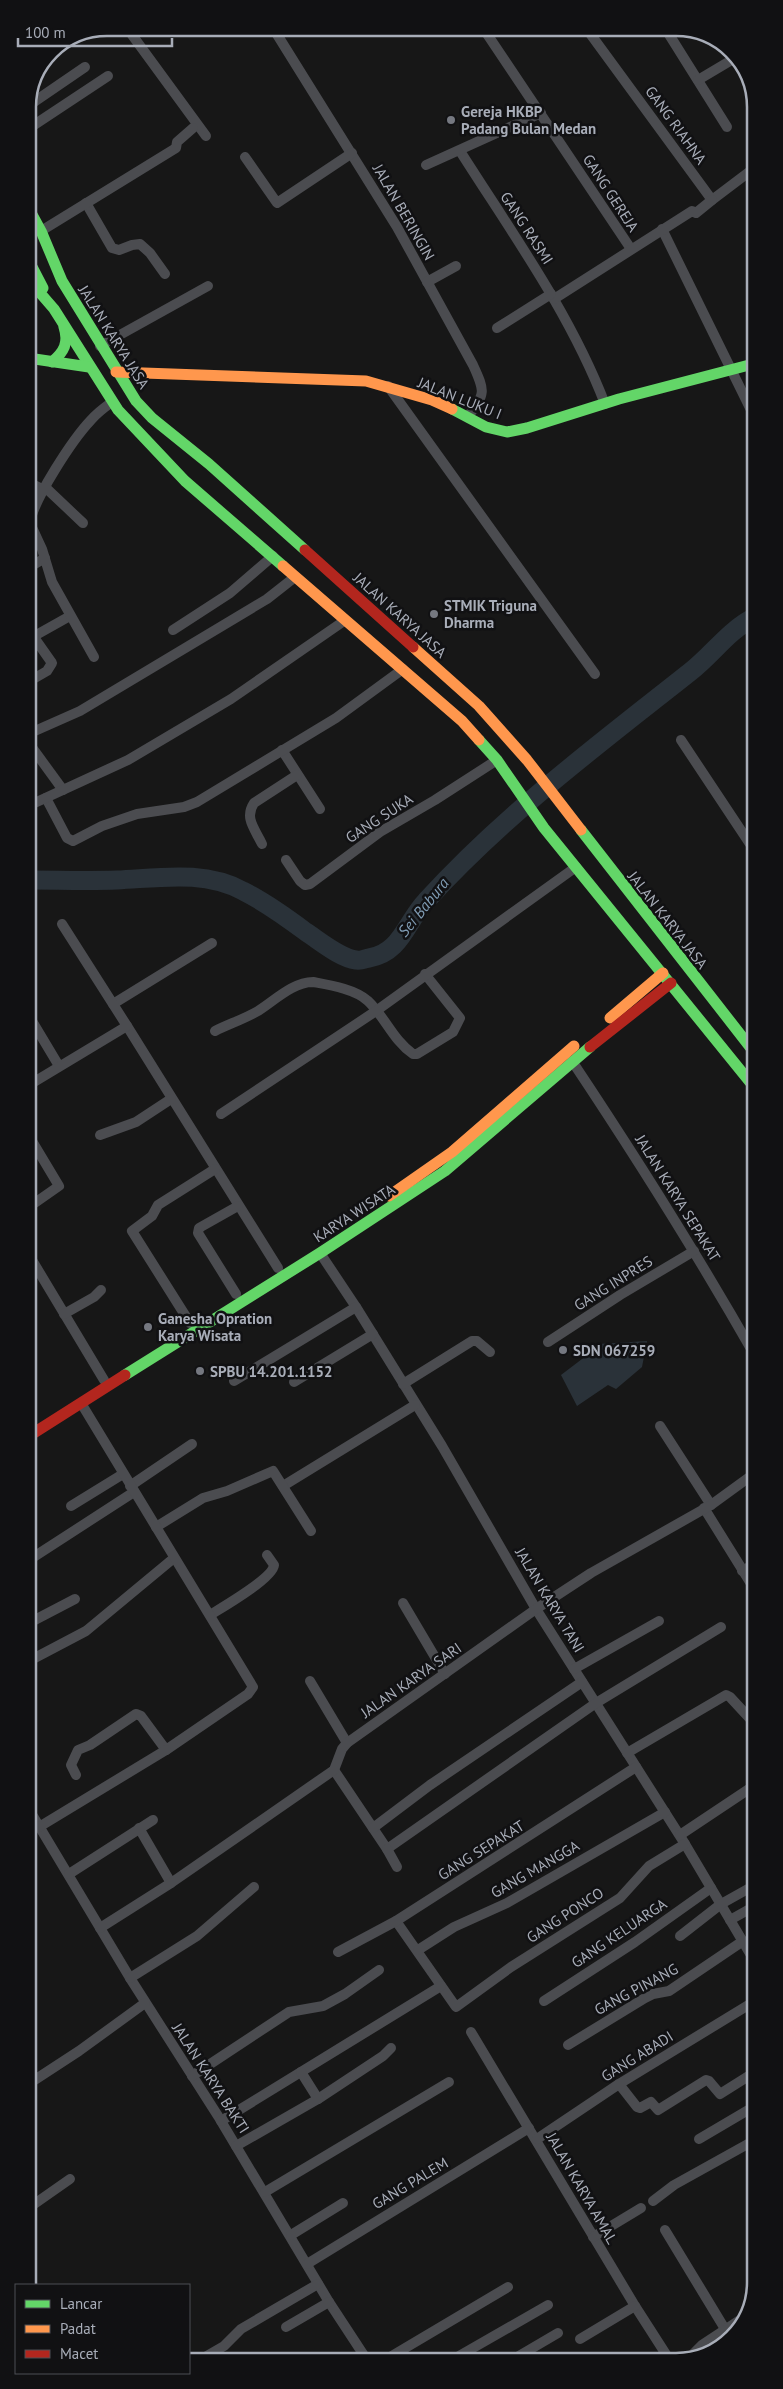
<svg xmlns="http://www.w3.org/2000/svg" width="783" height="2389" viewBox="0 0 783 2389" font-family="'PT Sans',sans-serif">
  <rect width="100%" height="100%" fill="#171717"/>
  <polygon fill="#2a3239" points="647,1341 642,1367 616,1389 608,1385 577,1406 561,1375 582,1359 598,1344"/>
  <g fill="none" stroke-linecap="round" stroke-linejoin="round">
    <path stroke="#2a3239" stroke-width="19" d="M29 880C58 880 88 881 117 880 160 878 204 870 243 891 265 902 286 917 306 932 320 941 340 958 356 960 360 961 365 959 369 958 401 953 406 922 426 901 504 815 599 744 690 672 712 655 728 631 753 618"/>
    <g stroke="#4b4c50" stroke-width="10">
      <polyline points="127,28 206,136"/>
      <path d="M273 28 397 227 473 365C485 391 486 394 468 416"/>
      <polyline points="483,28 631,249"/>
      <polyline points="586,28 712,200 753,169"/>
      <polyline points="665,28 727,127"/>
      <polyline points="698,80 735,58"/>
      <polyline points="28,106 85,67"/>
      <polyline points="28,129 108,76"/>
      <path d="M460 151C512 233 570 313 605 404"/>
      <polyline points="245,157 277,203 352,153"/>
      <polyline points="426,165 541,113"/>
      <polyline points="86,203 112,248 119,250 132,245 140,244 150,253 165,274"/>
      <polyline points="662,229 753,414"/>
      <polyline points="41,231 176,148 177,142 193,128"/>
      <polyline points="427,282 456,266"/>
      <polyline points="554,299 692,211 696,213 712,200"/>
      <polyline points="497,328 551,294"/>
      <polyline points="100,346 208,286"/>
      <polyline points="388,386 595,674"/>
      <polyline points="28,482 44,490"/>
      <polyline points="46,488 83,523"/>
      <polyline points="28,568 45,558"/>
      <polyline points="173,630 230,593 273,556"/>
      <polyline points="29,639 70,616"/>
      <path d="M94 657 52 582 42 549 30 523C34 498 73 439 91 420 97 413 105 407 112 402"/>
      <polyline points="28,682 47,671 52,663 33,636"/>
      <polyline points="28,734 80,711 267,599 295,577"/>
      <polyline points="681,740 754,850"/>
      <polyline points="28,742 63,790"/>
      <polyline points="282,750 320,809"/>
      <polyline points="46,798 67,838 73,841 102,826 137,814 184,807 197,802 336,718 403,669"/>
      <polyline points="28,806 128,760 231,699 344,621"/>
      <path d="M262 844C255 829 244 818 254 803L297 775"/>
      <polyline points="286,860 300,881 305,885 310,884 380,832 435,800 497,760"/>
      <polyline points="113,1004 212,943"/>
      <polyline points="29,1016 59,1066"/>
      <polyline points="127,1026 278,1268"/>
      <path d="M215 1031C229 1024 244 1019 258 1011 274 1001 293 982 313 982 329 985 355 989 368 1001 385 1017 393 1040 413 1054H417L453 1032 460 1018 425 974"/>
      <path d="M572 1061C636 1157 697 1254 754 1354"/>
      <polyline points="29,1085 127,1026 62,924"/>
      <polyline points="221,1114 376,1011 576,867"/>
      <polyline points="100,1135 136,1122 171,1099"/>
      <polyline points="29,1136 59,1186 29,1207"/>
      <polyline points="320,1253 356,1307 442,1446 536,1609 685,1844 755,1962"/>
      <polyline points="29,1255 104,1380"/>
      <polyline points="236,1294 198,1233 199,1228 238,1206"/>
      <polyline points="64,1314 94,1297 101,1290"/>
      <polyline points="190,1323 132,1231 152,1216 158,1205 215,1169"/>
      <polyline points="548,1342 620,1295 694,1251"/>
      <polyline points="234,1381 356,1307"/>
      <polyline points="294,1382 373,1334"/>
      <polyline points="403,1384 472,1341 477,1341 490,1352"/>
      <polyline points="660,1426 711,1505"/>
      <polyline points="130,1486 192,1444"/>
      <polyline points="283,1486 415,1405"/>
      <polyline points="71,1506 123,1474"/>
      <polyline points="704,1508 755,1590"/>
      <polyline points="156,1527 203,1498 227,1491 273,1471 311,1531"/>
      <polyline points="29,1560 134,1492"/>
      <polyline points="742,1571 755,1564"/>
      <polyline points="403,1603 445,1674"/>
      <path d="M210 1615C223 1607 273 1578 274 1565L267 1555"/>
      <polyline points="29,1623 75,1599"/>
      <polyline points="29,1661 86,1631 174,1558"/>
      <polyline points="574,1669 659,1621"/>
      <polyline points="310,1681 347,1743"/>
      <polyline points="627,1753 726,1695 730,1697 755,1724"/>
      <polyline points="334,1770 387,1849 596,1703 721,1627"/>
      <polyline points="76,1775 71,1765 78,1750 90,1745 136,1714 141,1716 166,1750 248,1694 253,1687 81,1403"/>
      <polyline points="30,1811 130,1978 218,2116 329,2302 367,2360"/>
      <polyline points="39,1827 166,1750"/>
      <polyline points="139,1828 171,1883"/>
      <polyline points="373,1828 430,1785 582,1682"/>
      <polyline points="680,1835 755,1785"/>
      <polyline points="387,1849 397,1867"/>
      <polyline points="69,1874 153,1820"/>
      <polyline points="730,1920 755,1906"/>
      <polyline points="396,1921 456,2007 511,1967 620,1898 649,1866 685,1844"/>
      <polyline points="100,1928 171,1883 334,1770 342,1749 347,1743 536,1609 591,1573 711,1505 755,1473"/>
      <polyline points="680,1936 721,1904 755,1885"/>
      <polyline points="418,1950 454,1927 507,1903 665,1812"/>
      <polyline points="338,1952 396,1921 636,1767"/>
      <polyline points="130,1978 197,1936 254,1887"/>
      <polyline points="544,2001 635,1942 711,1888"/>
      <polyline points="471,2032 635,2306 669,2359"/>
      <polyline points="568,2045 645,1998 653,1994 669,1991 743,1941"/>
      <polyline points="192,2076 289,2012 323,2006 345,1994 379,1970"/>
      <polyline points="30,2083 79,2051 145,2003"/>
      <polyline points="619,2084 637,2107 640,2108 651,2102 658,2110 706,2080 709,2081 720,2094 755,2072"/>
      <polyline points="318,2099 383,2056 391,2048"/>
      <polyline points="221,2121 441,1986"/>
      <polyline points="537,2139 619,2084 755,2001"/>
      <polyline points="699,2139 755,2106"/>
      <polyline points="236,2146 318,2099 301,2072"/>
      <polyline points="265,2192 449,2082"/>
      <polyline points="653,2201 674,2185 755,2140"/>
      <polyline points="30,2207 70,2179"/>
      <polyline points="665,2230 725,2329"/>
      <polyline points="291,2235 343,2203"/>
      <polyline points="593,2237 641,2208"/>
      <polyline points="307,2264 529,2128"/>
      <polyline points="286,2327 329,2302"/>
      <polyline points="580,2339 635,2306"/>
      <polyline points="688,2359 702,2345 743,2318"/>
      <polyline points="385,2360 508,2287"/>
      <polyline points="452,2360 548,2305"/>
      <polyline points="512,2360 558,2333"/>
      <polyline points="198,2361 224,2346 241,2329 318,2284"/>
    </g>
    <g stroke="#63d668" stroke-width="11">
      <polyline points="28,207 41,231 62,281 136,401 152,418 209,464 305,550"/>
      <polyline points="28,259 43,288"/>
      <polyline points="28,279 54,309 118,410 185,481 283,566"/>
      <polyline points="28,358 89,367"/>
      <path d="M52 362C64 352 69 343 64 327"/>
      <polyline points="452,409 486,427 507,432 527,428 619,399 753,364"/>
      <polyline points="479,740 497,760 544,828 754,1087"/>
      <polyline points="581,830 754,1052"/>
      <polyline points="125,1375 320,1253 445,1171 590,1047"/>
    </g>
    <g stroke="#ff974d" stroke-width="11">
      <polyline points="116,372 366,381 432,400 452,409"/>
      <polyline points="283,566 462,721 479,740"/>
      <polyline points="413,647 479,706 527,760 581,830"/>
      <polyline points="610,1018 663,973"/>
      <polyline points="389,1196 452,1152 574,1046"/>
    </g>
    <g stroke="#b3261e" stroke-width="11">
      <polyline points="305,550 413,647"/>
      <polyline points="590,1047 671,983"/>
      <polyline points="29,1436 125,1375"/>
    </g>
  </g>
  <g fill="#757880" stroke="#111113" stroke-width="2">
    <circle cx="451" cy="120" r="5"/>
    <circle cx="434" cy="614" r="5"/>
    <circle cx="148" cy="1327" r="5"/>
    <circle cx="563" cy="1350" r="5"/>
    <circle cx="200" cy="1371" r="5"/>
  </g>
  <g text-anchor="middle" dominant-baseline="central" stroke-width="5" stroke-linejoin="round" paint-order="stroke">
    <g font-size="15" font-weight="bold" fill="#a8adb8" stroke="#111113" text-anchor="start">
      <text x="461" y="111">Gereja HKBP<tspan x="461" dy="17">Padang Bulan Medan</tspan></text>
      <text x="444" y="605">STMIK Triguna<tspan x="444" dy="17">Dharma</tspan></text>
      <text x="158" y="1318">Ganesha Opration<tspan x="158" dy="17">Karya Wisata</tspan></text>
      <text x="573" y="1350">SDN 067259</text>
      <text x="210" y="1371">SPBU 14.201.1152</text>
    </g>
    <g font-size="15" fill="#a8adb8" stroke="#111113">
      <text transform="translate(676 125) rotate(54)">GANG RIAHNA</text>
      <text transform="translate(611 193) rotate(57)">GANG GEREJA</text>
      <text transform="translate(404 212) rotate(60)">JALAN BERINGIN</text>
      <text transform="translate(527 228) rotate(57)">GANG RASMI</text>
      <text transform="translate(114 337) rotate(58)">JALAN KARYA JASA</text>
      <text transform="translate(460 398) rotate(22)">JALAN LUKU I</text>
      <text transform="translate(400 615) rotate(42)">JALAN KARYA JASA</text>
      <text transform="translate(379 818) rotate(-33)">GANG SUKA</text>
      <text transform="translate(668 920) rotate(52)">JALAN KARYA JASA</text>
      <text transform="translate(678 1198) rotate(58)">JALAN KARYA SEPAKAT</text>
      <text transform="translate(354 1213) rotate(-33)">KARYA WISATA</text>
      <text transform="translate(613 1283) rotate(-32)">GANG INPRES</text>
      <text transform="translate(550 1600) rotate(59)">JALAN KARYA TANI</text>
      <text transform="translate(411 1680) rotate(-35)">JALAN KARYA SARI</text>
      <text transform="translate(481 1850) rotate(-32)">GANG SEPAKAT</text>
      <text transform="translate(535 1869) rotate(-30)">GANG MANGGA</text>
      <text transform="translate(565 1915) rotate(-33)">GANG PONCO</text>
      <text transform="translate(619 1933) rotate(-34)">GANG KELUARGA</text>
      <text transform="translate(636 1989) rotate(-28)">GANG PINANG</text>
      <text transform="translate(637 2056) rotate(-32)">GANG ABADI</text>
      <text transform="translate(211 2078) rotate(57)">JALAN KARYA BAKTI</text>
      <text transform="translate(410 2183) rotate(-31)">GANG PALEM</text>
      <text transform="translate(582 2188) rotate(60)">JALAN KARYA AMAL</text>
    </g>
    <g font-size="16" font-style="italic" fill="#7f9bb3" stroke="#111113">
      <text transform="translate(423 907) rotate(-51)">Sei Babura</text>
    </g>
  </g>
  <path d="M0 0H783V2389H0ZM107 36H676A71 71 0 0 1 747 107V2282A71 71 0 0 1 676 2353H107A71 71 0 0 1 36 2282V107A71 71 0 0 1 107 36Z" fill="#111113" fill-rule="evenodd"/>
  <path fill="none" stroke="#a8adb8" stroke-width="2.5" d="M107 36H676A71 71 0 0 1 747 107V2282A71 71 0 0 1 676 2353H107A71 71 0 0 1 36 2282V107A71 71 0 0 1 107 36Z"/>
  <rect x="15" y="2284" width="175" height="90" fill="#111113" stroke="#4d4f55"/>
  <rect x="25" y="2300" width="25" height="8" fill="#63d668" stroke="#4d4f55"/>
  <text x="60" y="2309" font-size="15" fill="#a8adb8">Lancar</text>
  <rect x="25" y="2325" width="25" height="8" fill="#ff974d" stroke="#4d4f55"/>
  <text x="60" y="2334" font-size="15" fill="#a8adb8">Padat</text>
  <rect x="25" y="2350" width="25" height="8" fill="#b3261e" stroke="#4d4f55"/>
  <text x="60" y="2359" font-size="15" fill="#a8adb8">Macet</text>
  <path d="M18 38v8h154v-8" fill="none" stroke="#a8adb8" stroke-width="2.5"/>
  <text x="25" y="38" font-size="15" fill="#a8adb8" stroke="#111113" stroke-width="4" paint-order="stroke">100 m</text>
</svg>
